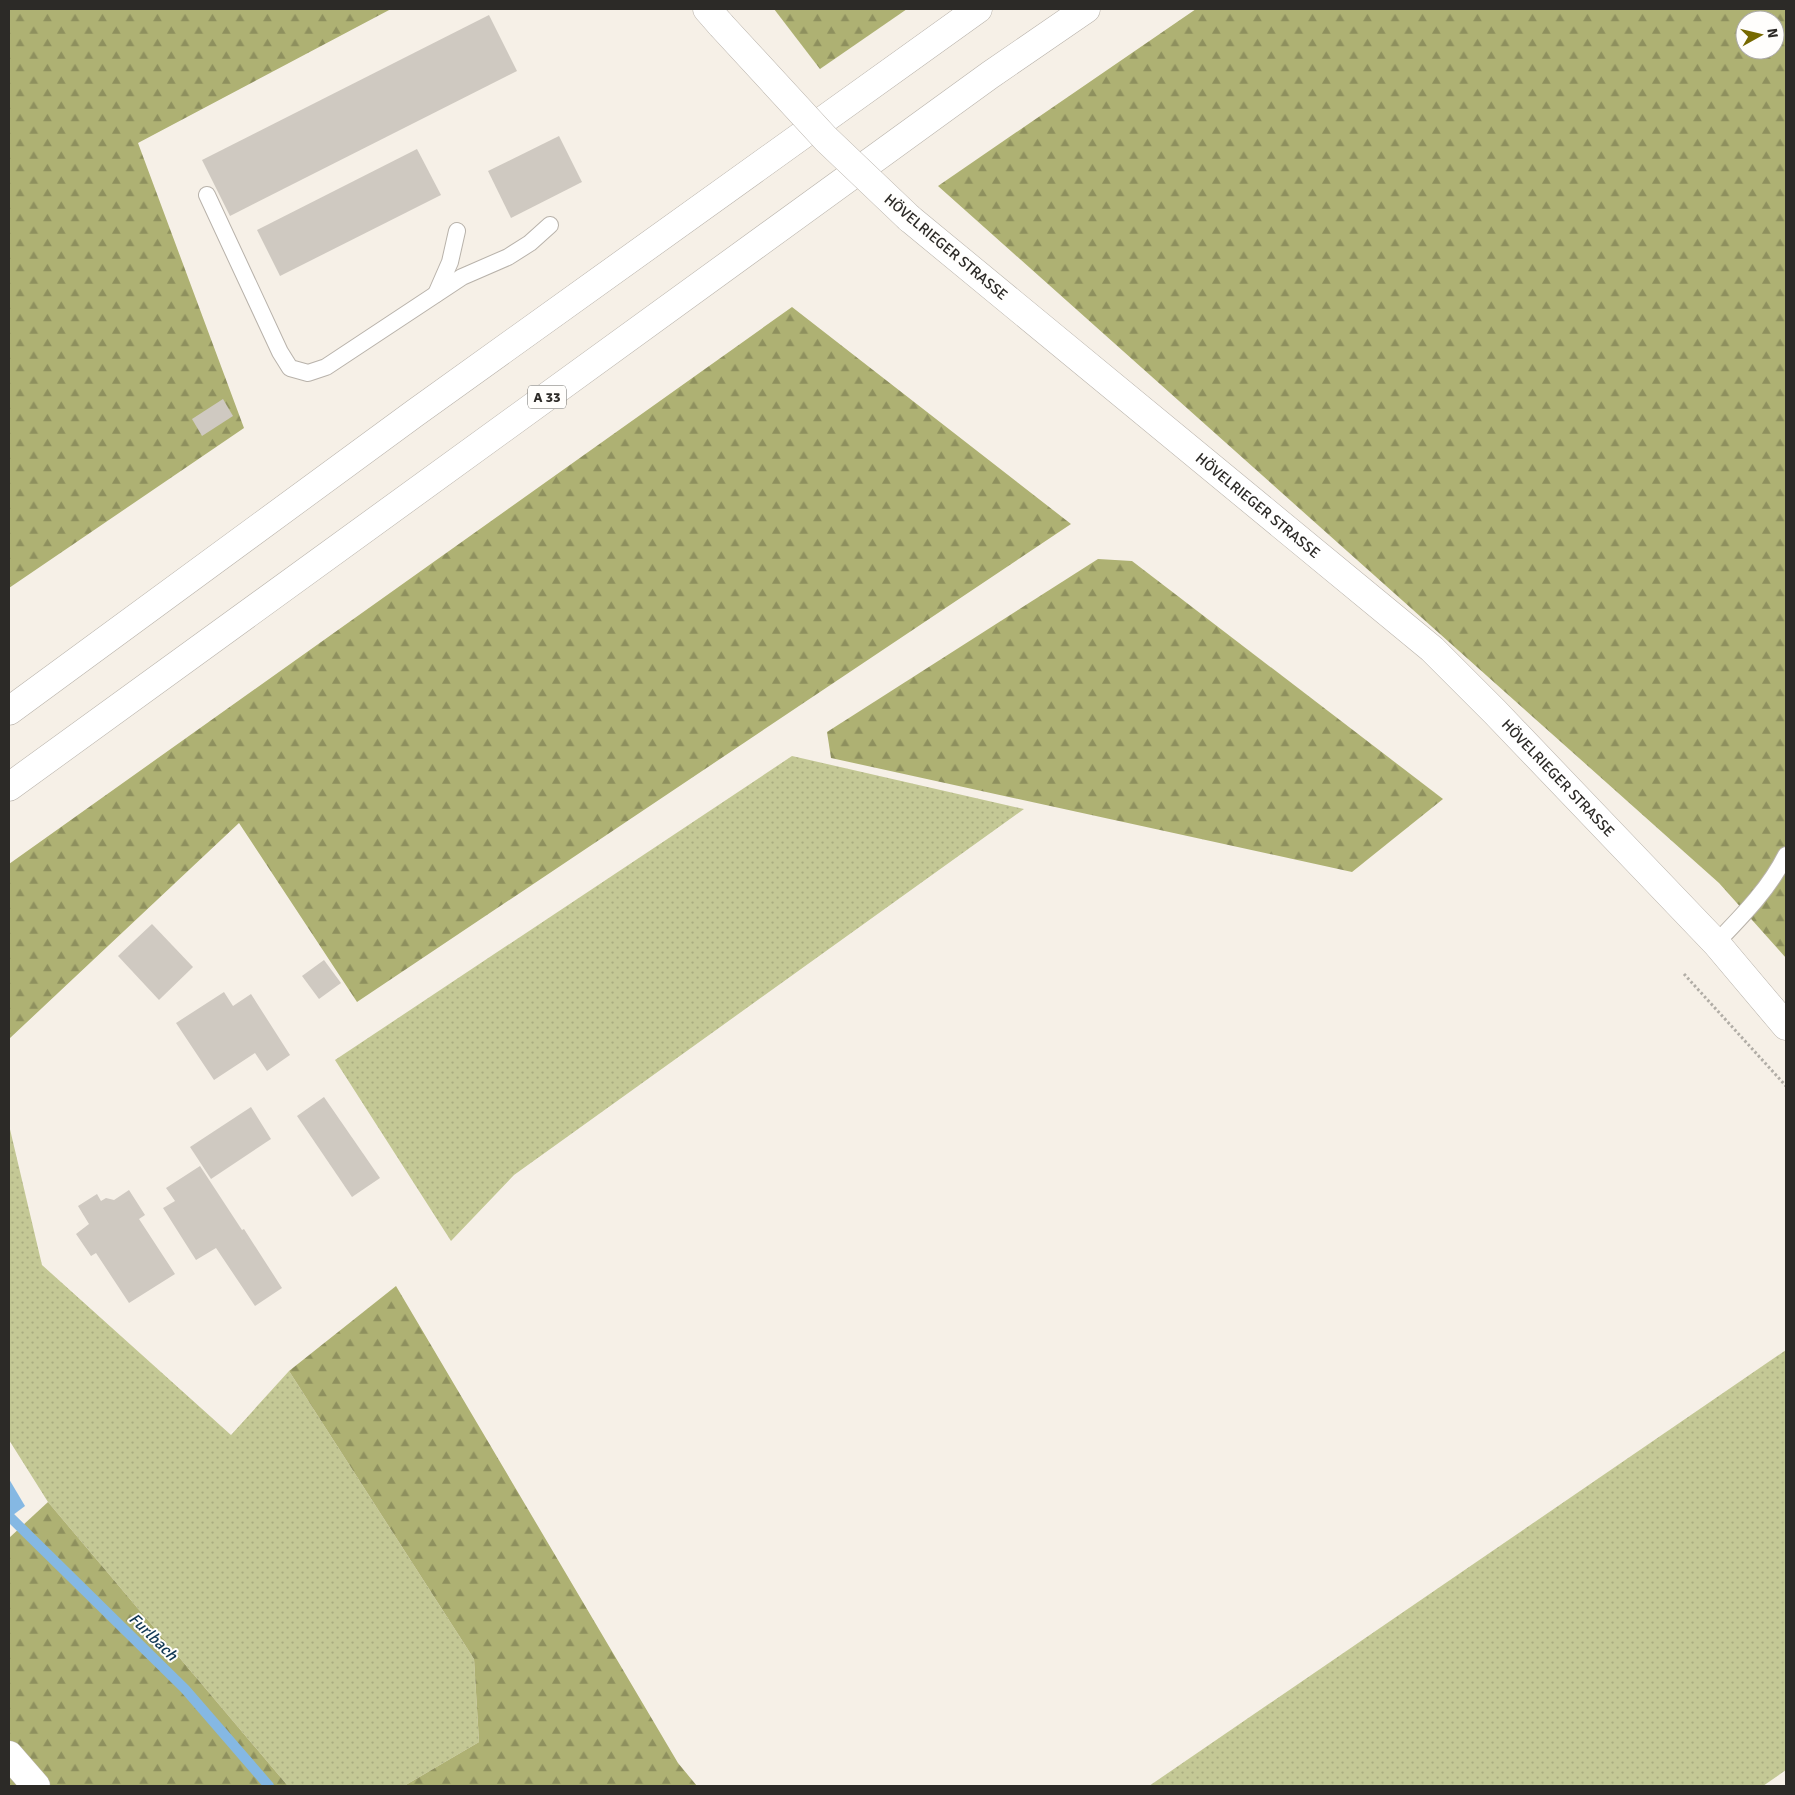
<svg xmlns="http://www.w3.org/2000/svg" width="1795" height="1795" viewBox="0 0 1795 1795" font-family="Signika,sans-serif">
  <defs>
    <pattern id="grass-dots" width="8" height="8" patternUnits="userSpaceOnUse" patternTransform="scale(1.25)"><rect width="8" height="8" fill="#c4c895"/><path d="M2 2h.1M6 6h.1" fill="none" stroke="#a9ac80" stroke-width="1.8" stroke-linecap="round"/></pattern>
    <pattern id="forest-firs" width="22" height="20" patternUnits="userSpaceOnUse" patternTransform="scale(1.25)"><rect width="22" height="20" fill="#aeb173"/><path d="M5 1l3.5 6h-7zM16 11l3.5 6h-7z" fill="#8e905e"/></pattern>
  </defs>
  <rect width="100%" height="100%" fill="#f6f0e7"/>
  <g fill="url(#grass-dots)">
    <polygon points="792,756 1024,809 514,1175 451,1241 335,1060"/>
    <polygon points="9,1125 42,1265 231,1435 289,1371 474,1659 479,1742 404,1786 288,1786 48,1502 9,1440"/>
    <polygon points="1786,1350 1786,1770 1763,1786 1149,1786"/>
  </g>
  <g fill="url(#forest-firs)" fill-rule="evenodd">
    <polygon points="9,9 391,9 138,143 244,428 9,588"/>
    <polygon points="774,9 907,9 820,69"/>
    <path d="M1196 9H1786V958L1719 883 938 186ZM1745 20H1775V50H1745Z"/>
    <polygon points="792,307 1071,524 357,1002 239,823 9,1039 9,864"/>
    <polygon points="1098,559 1132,561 1443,799 1352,872 831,758 827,732"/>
    <polygon points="396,1286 678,1763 697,1786 404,1786 479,1742 474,1659 289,1371"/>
    <polygon points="48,1502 288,1786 9,1786 9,1538"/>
  </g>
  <polygon fill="#85b8e3" points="9,1479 25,1506 9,1518"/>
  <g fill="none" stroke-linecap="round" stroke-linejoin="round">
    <polyline stroke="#85b8e3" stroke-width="10" points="9,1516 185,1689 269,1786"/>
  </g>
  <g fill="#cfc9c1">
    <polygon points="489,15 517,71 230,216 202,160"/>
    <polygon points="559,136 582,182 511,218 488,171"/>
    <polygon points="417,149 441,195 280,276 257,230"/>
    <polygon points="223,399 233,416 202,436 192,419"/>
    <polygon points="152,924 193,967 159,1000 118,956"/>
    <polygon points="324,960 341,983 319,999 302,976"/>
    <polygon points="224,992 233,1006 251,994 290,1055 267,1071 255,1053 214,1080 176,1023"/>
    <polygon points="324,1097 380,1178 352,1197 297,1116"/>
    <polygon points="251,1107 271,1139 211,1179 190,1147"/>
    <polygon points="200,1166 242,1230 244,1229 282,1288 255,1306 216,1248 196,1260 163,1208 175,1201 166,1188"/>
    <polygon points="129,1190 145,1215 139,1219 175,1274 129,1303 96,1253 91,1256 76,1234 89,1224 78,1206 97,1194 101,1201 106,1198 114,1200"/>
  </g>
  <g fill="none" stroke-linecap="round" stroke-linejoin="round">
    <g stroke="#b8b2aa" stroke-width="18">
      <g id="service">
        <polyline points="207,195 280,352 290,368 308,373 326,367 462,277 508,257 530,243 550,225"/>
        <polyline points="436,294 450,262 457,231"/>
        <path d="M1716 943C1742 916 1769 889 1786 855"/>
      </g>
    </g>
    <g stroke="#b8b2aa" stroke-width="29">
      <polyline id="minor" points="9,1755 36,1786"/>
    </g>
    <g stroke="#b8b2aa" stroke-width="29">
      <g id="secondary">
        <polyline points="707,9 721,25"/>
        <path id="s1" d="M909 218 1432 649 1495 712 1716 943 1786 1026"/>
      </g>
    </g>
    <g stroke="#b8b2aa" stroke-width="29">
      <g id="motorway">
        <polyline points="9,711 415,413 978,9"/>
        <polyline points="9,787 990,75 1086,9"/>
      </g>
    </g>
    <polyline stroke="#b1ada6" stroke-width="3" stroke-dasharray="2.5 2.5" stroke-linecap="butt" points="1684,974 1786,1086"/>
    <use href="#service" stroke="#fff" stroke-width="16"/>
    <use href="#minor" stroke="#fff" stroke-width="28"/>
    <use href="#secondary" stroke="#fff" stroke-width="28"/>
    <use href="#motorway" stroke="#fff" stroke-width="28"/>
    <g stroke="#b8b2aa" stroke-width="29" stroke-linecap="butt">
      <polyline id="secondary-bridge" points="721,25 826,139 909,218"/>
    </g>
    <use href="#secondary-bridge" stroke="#fff" stroke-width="28"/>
  </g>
  <g text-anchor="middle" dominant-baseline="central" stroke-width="4" stroke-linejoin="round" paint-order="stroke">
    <rect fill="#fffefc" stroke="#6b6a67" stroke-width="1" x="528" y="385.5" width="38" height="23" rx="4"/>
    <g font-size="14" font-weight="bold" fill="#2c2a27">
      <text x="547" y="397">A 33</text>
    </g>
    <g font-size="15" fill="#2c2a27" stroke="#fffefc">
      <text transform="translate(946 247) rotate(40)">HÖVELRIEGER STRASSE</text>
      <text stroke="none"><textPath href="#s1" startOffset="452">HÖVELRIEGER STRASSE</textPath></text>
      <text stroke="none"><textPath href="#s1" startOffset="858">HÖVELRIEGER STRASSE</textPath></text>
    </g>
    <g font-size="16" font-style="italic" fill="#103754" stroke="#fffefc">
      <text transform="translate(153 1637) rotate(44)">Furlbach</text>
    </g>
  </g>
  <rect width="1795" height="1795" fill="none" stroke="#2c2a27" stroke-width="20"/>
  <g transform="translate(1760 35) rotate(82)"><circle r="24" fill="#fffefc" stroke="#aba9a7"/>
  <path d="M0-4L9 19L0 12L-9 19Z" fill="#766900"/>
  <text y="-8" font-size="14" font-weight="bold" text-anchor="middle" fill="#2c2a27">N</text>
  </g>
</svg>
